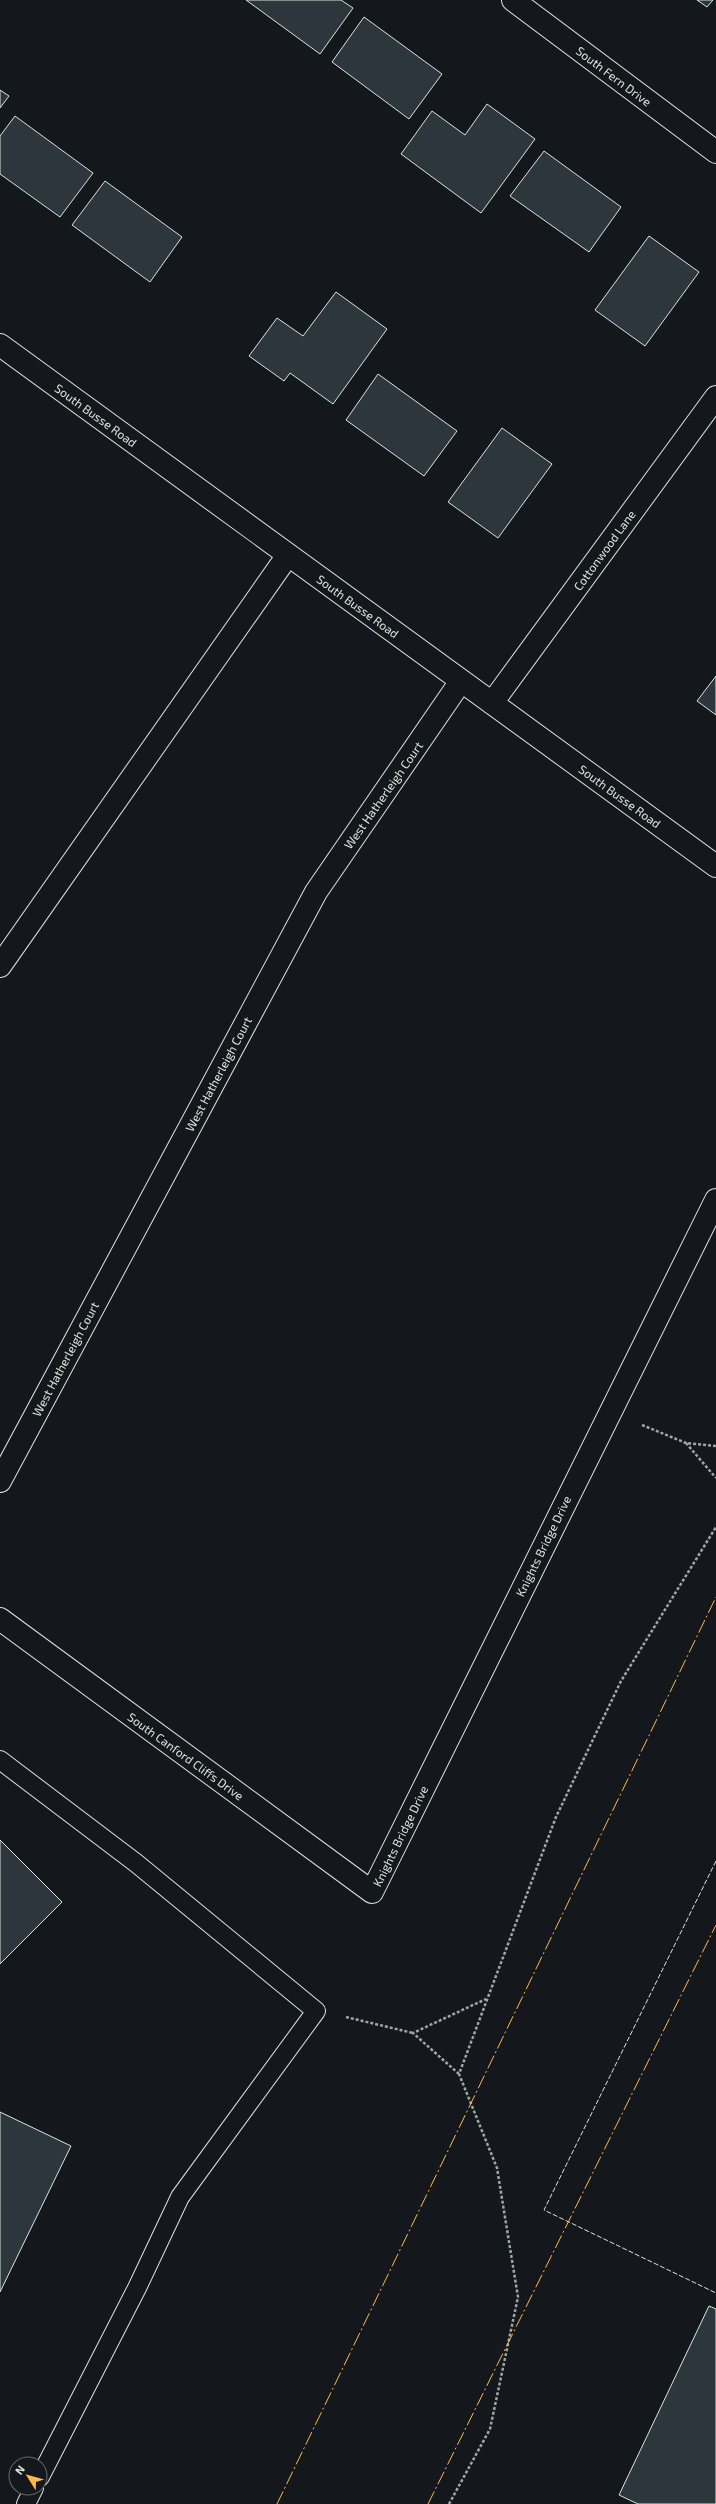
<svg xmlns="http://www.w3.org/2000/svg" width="716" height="2504" viewBox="0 0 716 2504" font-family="'Exo 2',sans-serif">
  <rect width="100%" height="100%" fill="#14181c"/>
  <g fill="#2c363c" stroke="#d8e6dc">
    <polygon points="246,0 341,0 353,8 320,54"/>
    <polygon points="697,0 713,0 707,7"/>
    <polygon points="364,17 442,74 409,119 332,62"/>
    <polygon points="0,90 9,96 0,108"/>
    <polygon points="487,104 535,139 481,213 401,154 432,111 465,135"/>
    <polygon points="15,116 93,173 60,217 0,174 0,136"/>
    <polygon points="544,151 621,207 589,252 510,196"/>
    <polygon points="105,181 182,237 150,282 72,225"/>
    <polygon points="649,236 699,272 645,346 595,310"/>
    <polygon points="336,292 387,329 333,404 290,373 284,381 249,356 277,318 303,336"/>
    <polygon points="378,374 457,431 424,476 346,420"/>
    <polygon points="502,428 552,464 498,538 448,502"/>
    <polygon points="716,676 716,715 697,701"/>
    <polygon points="0,1840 62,1902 0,1964"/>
    <polygon points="0,2112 71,2146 0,2292"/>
    <polygon points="709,2306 716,2309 716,2504 638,2504 619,2495"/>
  </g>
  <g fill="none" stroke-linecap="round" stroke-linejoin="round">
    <g stroke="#d8e6dc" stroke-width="20">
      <g id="service">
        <polyline points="0,1760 136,1863 316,2011 180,2197 137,2288 40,2477"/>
        <polyline points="26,2504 34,2488"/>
      </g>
    </g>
    <g stroke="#d8e6dc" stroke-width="24">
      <g id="minor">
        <polyline points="513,0 716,152"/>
        <polyline points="492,703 716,397"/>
        <polyline points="0,966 288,555"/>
        <polyline points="0,1481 316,892 461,681"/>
        <polyline points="0,1619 372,1892 716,1200"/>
      </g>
    </g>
    <g stroke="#d8e6dc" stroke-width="24">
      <polyline id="secondary" points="0,345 716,866"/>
    </g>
    <g stroke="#9da8a2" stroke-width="2.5" stroke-dasharray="3 2" stroke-linecap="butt">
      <polyline points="642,1425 686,1443"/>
      <polyline points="716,1446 686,1443 716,1478"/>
      <polyline points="346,2017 413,2033"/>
      <polyline points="459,2074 413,2033 486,1999"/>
      <polyline points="449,2504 490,2429 518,2297 497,2168 459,2074 556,1817 621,1681 716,1527"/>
    </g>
    <use href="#service" stroke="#14181c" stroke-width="18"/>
    <use href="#minor" stroke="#14181c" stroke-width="22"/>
    <use href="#secondary" stroke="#14181c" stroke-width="22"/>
    <polyline stroke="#d8e6dc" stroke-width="1" stroke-dasharray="5 2" stroke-linecap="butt" points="716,1861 544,2210 716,2293"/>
    <g stroke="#ffb74d" stroke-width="1" stroke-dasharray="14 3 2 3" stroke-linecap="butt">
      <polyline points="277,2504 716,1597"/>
      <polyline points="428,2504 716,1925"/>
    </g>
  </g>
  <g text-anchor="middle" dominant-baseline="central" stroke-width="3" stroke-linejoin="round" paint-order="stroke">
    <g font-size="12" fill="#d8e6dc" stroke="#14181c">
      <text transform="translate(614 76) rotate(37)">South Fern Drive</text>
      <text transform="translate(96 415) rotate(36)">South Busse Road</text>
      <text transform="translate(604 550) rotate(-54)">Cottonwood Lane</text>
      <text transform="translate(358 606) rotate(36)">South Busse Road</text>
      <text transform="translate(383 795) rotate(-55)">West Hatherleigh Court</text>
      <text transform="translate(620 796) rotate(36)">South Busse Road</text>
      <text transform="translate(218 1074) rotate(-62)">West Hatherleigh Court</text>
      <text transform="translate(65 1359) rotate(-62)">West Hatherleigh Court</text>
      <text transform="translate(543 1546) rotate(-64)">Knights Bridge Drive</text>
      <text transform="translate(186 1756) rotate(36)">South Canford Cliffs Drive</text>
      <text transform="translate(400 1836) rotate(-64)">Knights Bridge Drive</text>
    </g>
  </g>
  <g transform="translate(28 2476) rotate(307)"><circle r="19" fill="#14181c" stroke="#626a69"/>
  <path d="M0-3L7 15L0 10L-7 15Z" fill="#ffb74d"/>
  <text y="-6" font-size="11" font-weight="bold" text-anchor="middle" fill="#d8e6dc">N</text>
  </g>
</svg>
